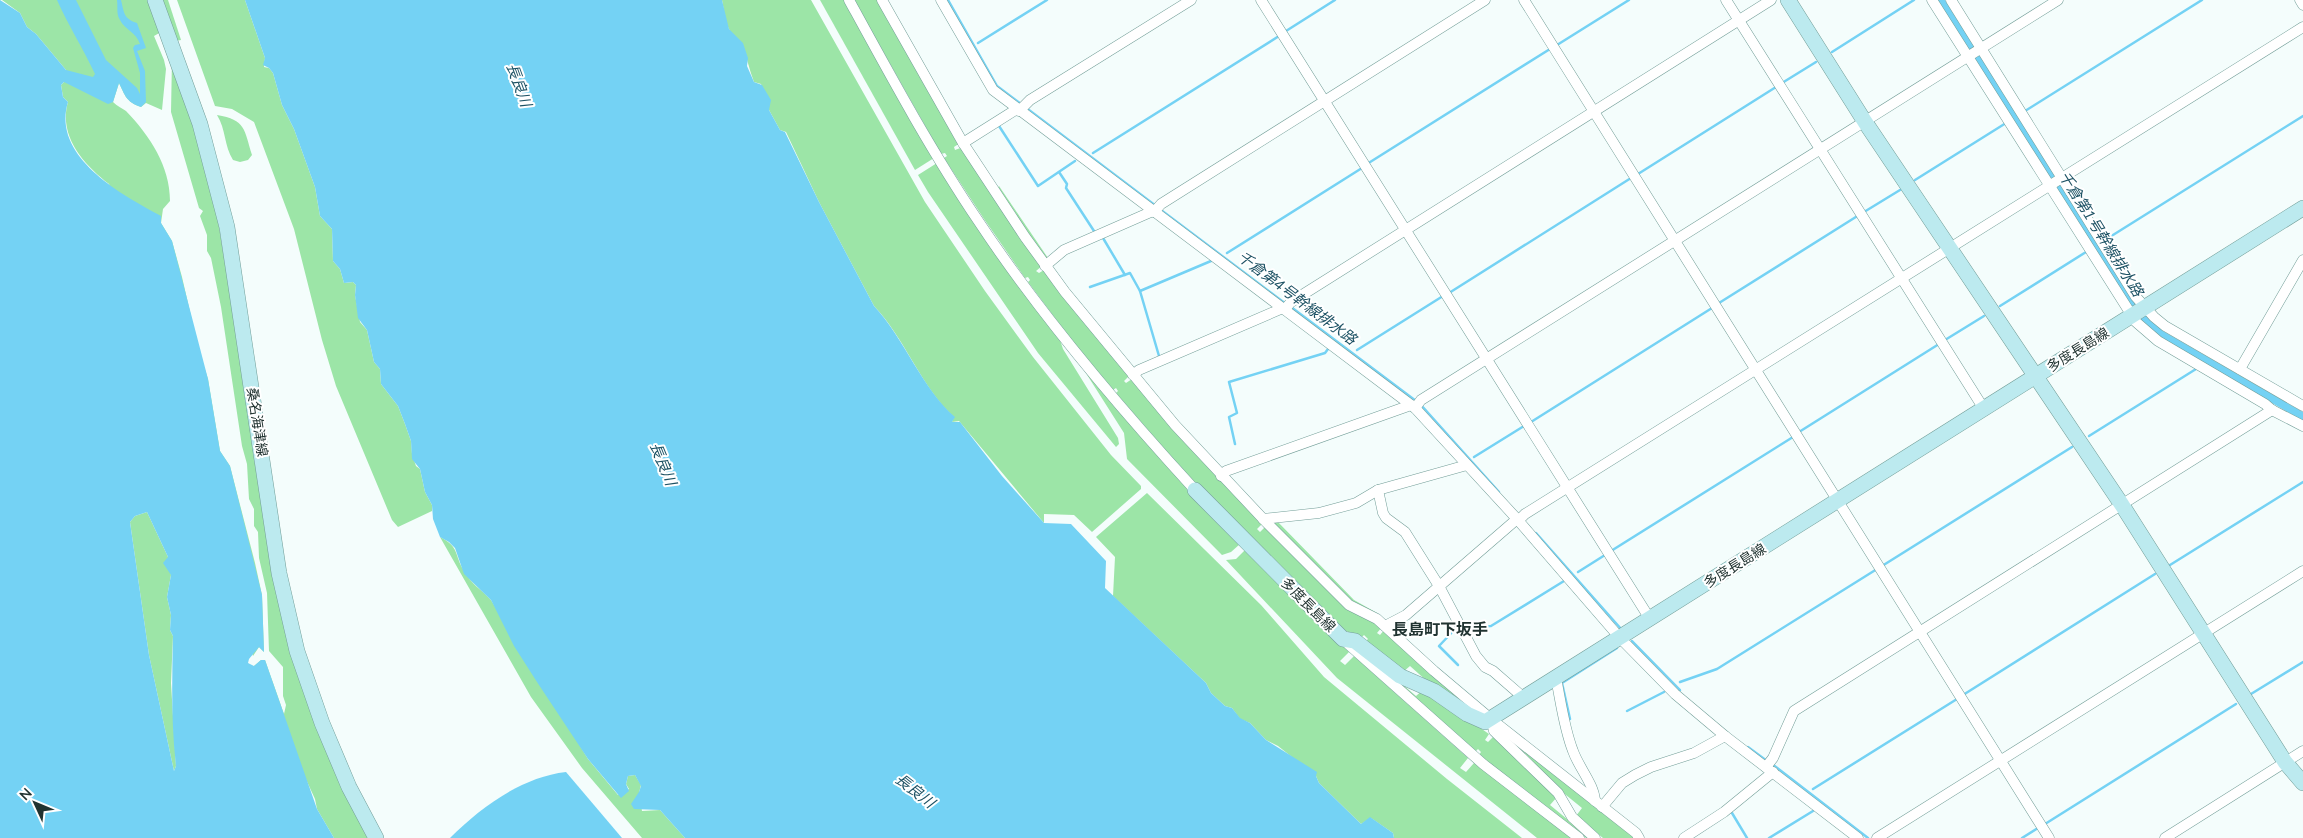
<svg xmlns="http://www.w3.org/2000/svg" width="2303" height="838" viewBox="0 0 2303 838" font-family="'Nunito Sans','Noto Sans JP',sans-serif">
  <rect width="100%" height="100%" fill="#f4fdfc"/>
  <g fill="#9ce5a7">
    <path d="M2 0H152L161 32 154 36 164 60 166 69 162 110 146 103 141 107C126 102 125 95 119 83L113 102C117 106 122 108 126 111 150 136 170 166 170 201L163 209 161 223 172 241 182 277 199 351 208 379 220 451 230 466 255 563 262 595 264 652 259 647 253 656 109 184C84 165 58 136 68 102L63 97 61 85 64 82 66 70 36 34 27 27 20 13Z"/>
    <polygon points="161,0 168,0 181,40 175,41"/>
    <polygon points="177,0 245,0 265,58 264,67 269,68 273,73 282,105 294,129 315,187 320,216 332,229 333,261 340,269 344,283 353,282 356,285 355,295 360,322 367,330 374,362 380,369 381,384 398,406 405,424 411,441 412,454 416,466 420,469 425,492 432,505 432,511 398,527 392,520 336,386 322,340 294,229 254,122 232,109 215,106"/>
    <path d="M722 0H811L925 202 985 291 1033 357 1111 455 1141 486V489L1092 532 1074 515 1044 514V523L959 421 952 422 954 417C922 389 905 338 874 306L819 202 786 132 780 130 769 110 761 84 754 82C749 69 747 57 742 45 739 38 733 37 730 31 725 22 724 10 722 0Z"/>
    <polygon points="820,0 844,0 934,158 915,170"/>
    <polygon points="854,0 878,0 960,143 954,147 955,150 963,147 1042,266 1036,271 1039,273 1044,270 1129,376 1124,381 1126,383 1132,379 1263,523 1257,529 1260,532 1266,526 1349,609 1382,627 1377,633 1380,635 1385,629 1482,716 1428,682 1410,666 1403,672 1366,641 1368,639 1364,635 1361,638 1344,630 1197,487 1116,393 1118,391 1116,388 1113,390 1073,342 1028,282 1030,280 1028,277 1025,278 984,219 944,158 947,156 945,153 941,154"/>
    <polygon points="172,59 194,127 217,214 278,588 372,838 334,838 317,809 315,799 254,666 261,660 265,660 284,714 286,705 283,696 283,667 269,651 267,593 259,558 258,532 254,526 254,509 249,499 247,464 242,446 221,307 211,258 207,251 207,235 200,216 203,211 199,208 171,112"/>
    <path d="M217 115C246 120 244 129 252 155L248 160 240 162 233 160C224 146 226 129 217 115Z"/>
    <polygon points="937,163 1060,340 1063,349 1118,438 1119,444 1116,447 1038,353 928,192 918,175"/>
    <polygon points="999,186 1048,258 1046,260 997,189"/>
    <polygon points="1077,359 1240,544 1231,552 1222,555 1127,459 1124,433"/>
    <polygon points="1147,493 1261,605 1324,677 1447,779 1522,838 1394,838 1393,833 1371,818 1361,824 1319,783 1316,776 1278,746 1266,740 1250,723 1240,719 1232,708 1225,706 1211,693 1206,683 1113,596 1115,557 1096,537"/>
    <polygon points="147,512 168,557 171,575 167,597 171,615 170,630 173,636 171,683 176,766 174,771 149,655 130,522 135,516"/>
    <polygon points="1276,520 1354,600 1377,613 1385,621 1353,604 1273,524"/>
    <path d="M440 537C460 547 454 555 464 571 471 584 482 590 491 600L588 759 618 795 629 789 626 784 628 776 635 775 641 785 639 793 642 811 660 810 685 838H642L582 768 531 697Z"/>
    <polygon points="1246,549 1349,652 1340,661 1345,665 1354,656 1468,758 1460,768 1466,772 1474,763 1571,838 1537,838 1337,678 1226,560 1236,559"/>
    <polygon points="1360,648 1416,696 1424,689 1489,734 1485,740 1488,742 1493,737 1557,797 1550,805 1590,838 1586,838 1479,755 1481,752 1478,749 1475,752"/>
    <polygon points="1512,741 1636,838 1603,838 1576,816 1582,808 1561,791"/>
  </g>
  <g fill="#74d2f4" fill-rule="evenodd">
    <path d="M0 0 20 13 27 27 36 34 66 70 93 77 95 74C83 48 68 25 57 0H76L106 60 137 88 140 94V73L133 48 135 45 140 44C136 32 125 30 120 20 116 14 118 7 117 0H121C124 13 124 19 137 23L146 48 137 51 145 71 146 102 141 107C126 102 125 95 119 83L113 102 108 104 64 82 61 85 63 97 68 102C51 157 122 195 161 216V223L172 241 208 379 220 451 230 466 262 595 264 652 259 647 249 659 248 663 254 666 261 660H265L317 809 334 838H0ZM147 512 168 557 163 563 171 575 167 597 171 615 170 630 173 636C172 680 171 722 176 766L174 771 149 655 130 522 135 516Z"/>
    <path d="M245 0H722L729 29 743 43 748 58 747 66 754 82 762 85 771 100 769 110 780 130 785 132 819 202 874 306C904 338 923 390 955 417L952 422H960L1002 476 1044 523 1071 524 1106 561 1105 588 1206 683 1211 693 1225 706 1232 708 1240 718 1250 723 1266 740 1317 772 1316 776 1319 783 1361 824 1370 817 1393 833 1394 838H685L660 810 634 809 631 804 639 792 641 786 635 775 628 776 626 784 629 791 621 798 588 759 537 682 514 646 491 600 464 574 455 548 449 542 440 537 433 519 432 505 425 492 420 469 412 459 411 441 405 424 398 406 381 384 380 369 374 362 367 330 358 318 355 295 356 285 353 282 344 283 340 269 333 261 332 229 320 216 315 187 294 129 282 105 273 73 269 68 263 65 265 58Z"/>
    <polygon points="1937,0 1945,0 2141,310 2163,331 2303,412 2303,421 2164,341 2141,321"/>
    <path d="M566 772 622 838H450C481 807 522 777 566 772Z"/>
  </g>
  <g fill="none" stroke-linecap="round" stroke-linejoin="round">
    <g stroke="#74d2f4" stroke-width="2.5">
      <polyline points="948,0 997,86 1021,104"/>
      <polyline points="1286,31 1335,0"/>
      <polyline points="978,43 1047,0"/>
      <polyline points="1557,45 1629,0"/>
      <polyline points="1832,52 1914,0"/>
      <polyline points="1782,83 1816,62"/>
      <polyline points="1025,107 1156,206"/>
      <polyline points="2025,111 2202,0"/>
      <polyline points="999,126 1038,186 1075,161"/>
      <polyline points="1093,153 1279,36"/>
      <polyline points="1367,164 1550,49"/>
      <polyline points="1059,172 1067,184 1066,188 1094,231"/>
      <polyline points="1638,174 1776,87"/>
      <polyline points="1915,180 2006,123"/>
      <polyline points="1161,210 1286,304"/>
      <polyline points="1864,212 1900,190"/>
      <polyline points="1103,238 1125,275"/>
      <polyline points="2105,240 2303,116"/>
      <polyline points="1227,253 1362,168"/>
      <polyline points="1090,287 1130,273 1140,291 1211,261"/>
      <polyline points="1140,291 1159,356"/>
      <polyline points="1449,293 1631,178"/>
      <polyline points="1719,303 1859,215"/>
      <polyline points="2000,306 2086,252"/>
      <polyline points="1291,307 1416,401"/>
      <polyline points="1945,340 1984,316"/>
      <polyline points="1357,350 1443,296"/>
      <polyline points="1421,405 1499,492"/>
      <polyline points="1531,422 1712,308"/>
      <polyline points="1799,432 1939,344"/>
      <polyline points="2089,436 2196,369"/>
      <polyline points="1235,444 1229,417 1237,413 1229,382 1325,353 1328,349"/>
      <polyline points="1474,457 1524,426"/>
      <polyline points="1536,533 1622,630"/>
      <polyline points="1611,551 1793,437"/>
      <polyline points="2170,565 2303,482"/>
      <polyline points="1882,566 2072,447"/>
      <polyline points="1578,572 1605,555"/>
      <polyline points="1457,627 1439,646 1458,665"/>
      <polyline points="1466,627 1491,626 1564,581"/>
      <polyline points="1632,641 1680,690"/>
      <polyline points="1680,682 1717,669 1877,569"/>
      <polyline points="2251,694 2303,662"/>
      <polyline points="1963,695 2155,574"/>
      <polyline points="1627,711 1664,692"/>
      <polyline points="1570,719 1562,683 1617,648"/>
      <polyline points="1748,747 1767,761"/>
      <polyline points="1772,764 1868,838"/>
      <polyline points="1813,789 1957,699"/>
      <polyline points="1732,813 1747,838"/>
      <polyline points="2045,824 2236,704"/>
      <polyline points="1769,838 1813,811"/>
      <polyline points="2022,838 2038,828"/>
    </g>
    <g stroke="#739e98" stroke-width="11">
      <g id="street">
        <path d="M849 0C890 75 931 151 979 222 1042 317 1118 406 1195 490"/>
        <polyline points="882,0 963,143 1025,237 1065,292 1175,425 1267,523 1349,605 1377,619 1434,671 1491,719 1636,833 1639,838"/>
        <polyline points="941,0 993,90 1415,408 1517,519 1620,638 1675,694 1725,736 1858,838"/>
        <polyline points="1261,0 1650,619"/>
        <polyline points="1524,0 2049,838"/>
        <polyline points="1726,0 1984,409"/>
        <polyline points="1932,0 2136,322 2158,341 2265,404 2272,410 2303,426"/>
        <polyline points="1951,0 2136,297 2154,317 2165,326 2303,406"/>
        <polyline points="2300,0 2303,5"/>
        <polyline points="1019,111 1030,100 1191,0"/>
        <polyline points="963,143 1017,109"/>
        <polyline points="1154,212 1161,204 1485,0"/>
        <polyline points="1045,266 1064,250 1153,211"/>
        <polyline points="1285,309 1291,302 1771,0"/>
        <polyline points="2240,369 2303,260"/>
        <polyline points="1133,375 1139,370 1283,308"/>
        <polyline points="1415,408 1421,400 2058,0"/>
        <polyline points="1221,476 1226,471 1411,405"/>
        <polyline points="1378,490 1383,513 1386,518 1405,532 1439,586 1476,656 1485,667 1493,671 1524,698"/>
        <polyline points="1263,519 1319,513 1356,503 1378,490 1467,465"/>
        <polyline points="1518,521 1525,514 2303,27"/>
        <polyline points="1385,626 1406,615 1517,519"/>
        <polyline points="1348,644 1483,764 1579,838"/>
        <path d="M1556 678C1561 703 1564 728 1573 751 1579 768 1594 784 1595 801"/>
        <polyline points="1491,719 1494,731 1558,793 1572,817 1595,838"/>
        <polyline points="1766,767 1773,758 1794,711 2272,410"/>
        <polyline points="1602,807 1622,783 1635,775 1651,767 1694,753 1725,736"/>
        <polyline points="1684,838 1724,812 1773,772"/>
        <polyline points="1877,838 2303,571"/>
        <polyline points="2165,838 2303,751"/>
      </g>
    </g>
    <g stroke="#739e98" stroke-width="16">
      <g id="secondary">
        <polyline points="155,0 200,124 227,227 279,573 297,651 322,723 349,787 376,838"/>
        <polyline points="1788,0 1865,122 2122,505 2285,762 2303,783"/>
        <polyline points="1195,490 1343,639 1355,641 1400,676 1434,691 1467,714 1485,722 2303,208"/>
      </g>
    </g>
    <use href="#street" stroke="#fff" stroke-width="10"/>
    <use href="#secondary" stroke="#bceaef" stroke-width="15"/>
  </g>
  <g text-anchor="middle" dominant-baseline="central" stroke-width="4" stroke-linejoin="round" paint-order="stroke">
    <g font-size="14" fill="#213331" stroke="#fff">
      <text transform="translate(2078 350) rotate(-32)">多度長島線</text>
      <text transform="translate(257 422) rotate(81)">桑名海津線</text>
      <text transform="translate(1735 566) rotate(-32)">多度長島線</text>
      <text transform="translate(1308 605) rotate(45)">多度長島線</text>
    </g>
    <g font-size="15" font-style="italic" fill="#1d5264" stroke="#fff">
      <text transform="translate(519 85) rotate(70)">長良川</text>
      <text transform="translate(2101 234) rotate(58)">千倉第1号幹線排水路</text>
      <text transform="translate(1297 298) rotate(37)">千倉第4号幹線排水路</text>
      <text transform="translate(663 464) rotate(68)">長良川</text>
      <text transform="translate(915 791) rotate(38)">長良川</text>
    </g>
    <g font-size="16" font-weight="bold" fill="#213331" stroke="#fff">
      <text x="1440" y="630">長島町下坂手</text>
    </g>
  </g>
  <g transform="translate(35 803) rotate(314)" stroke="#ffffff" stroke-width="4" paint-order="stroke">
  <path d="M0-4L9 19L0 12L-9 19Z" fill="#213331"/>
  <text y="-8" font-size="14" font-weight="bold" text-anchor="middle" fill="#213331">N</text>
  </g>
</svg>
